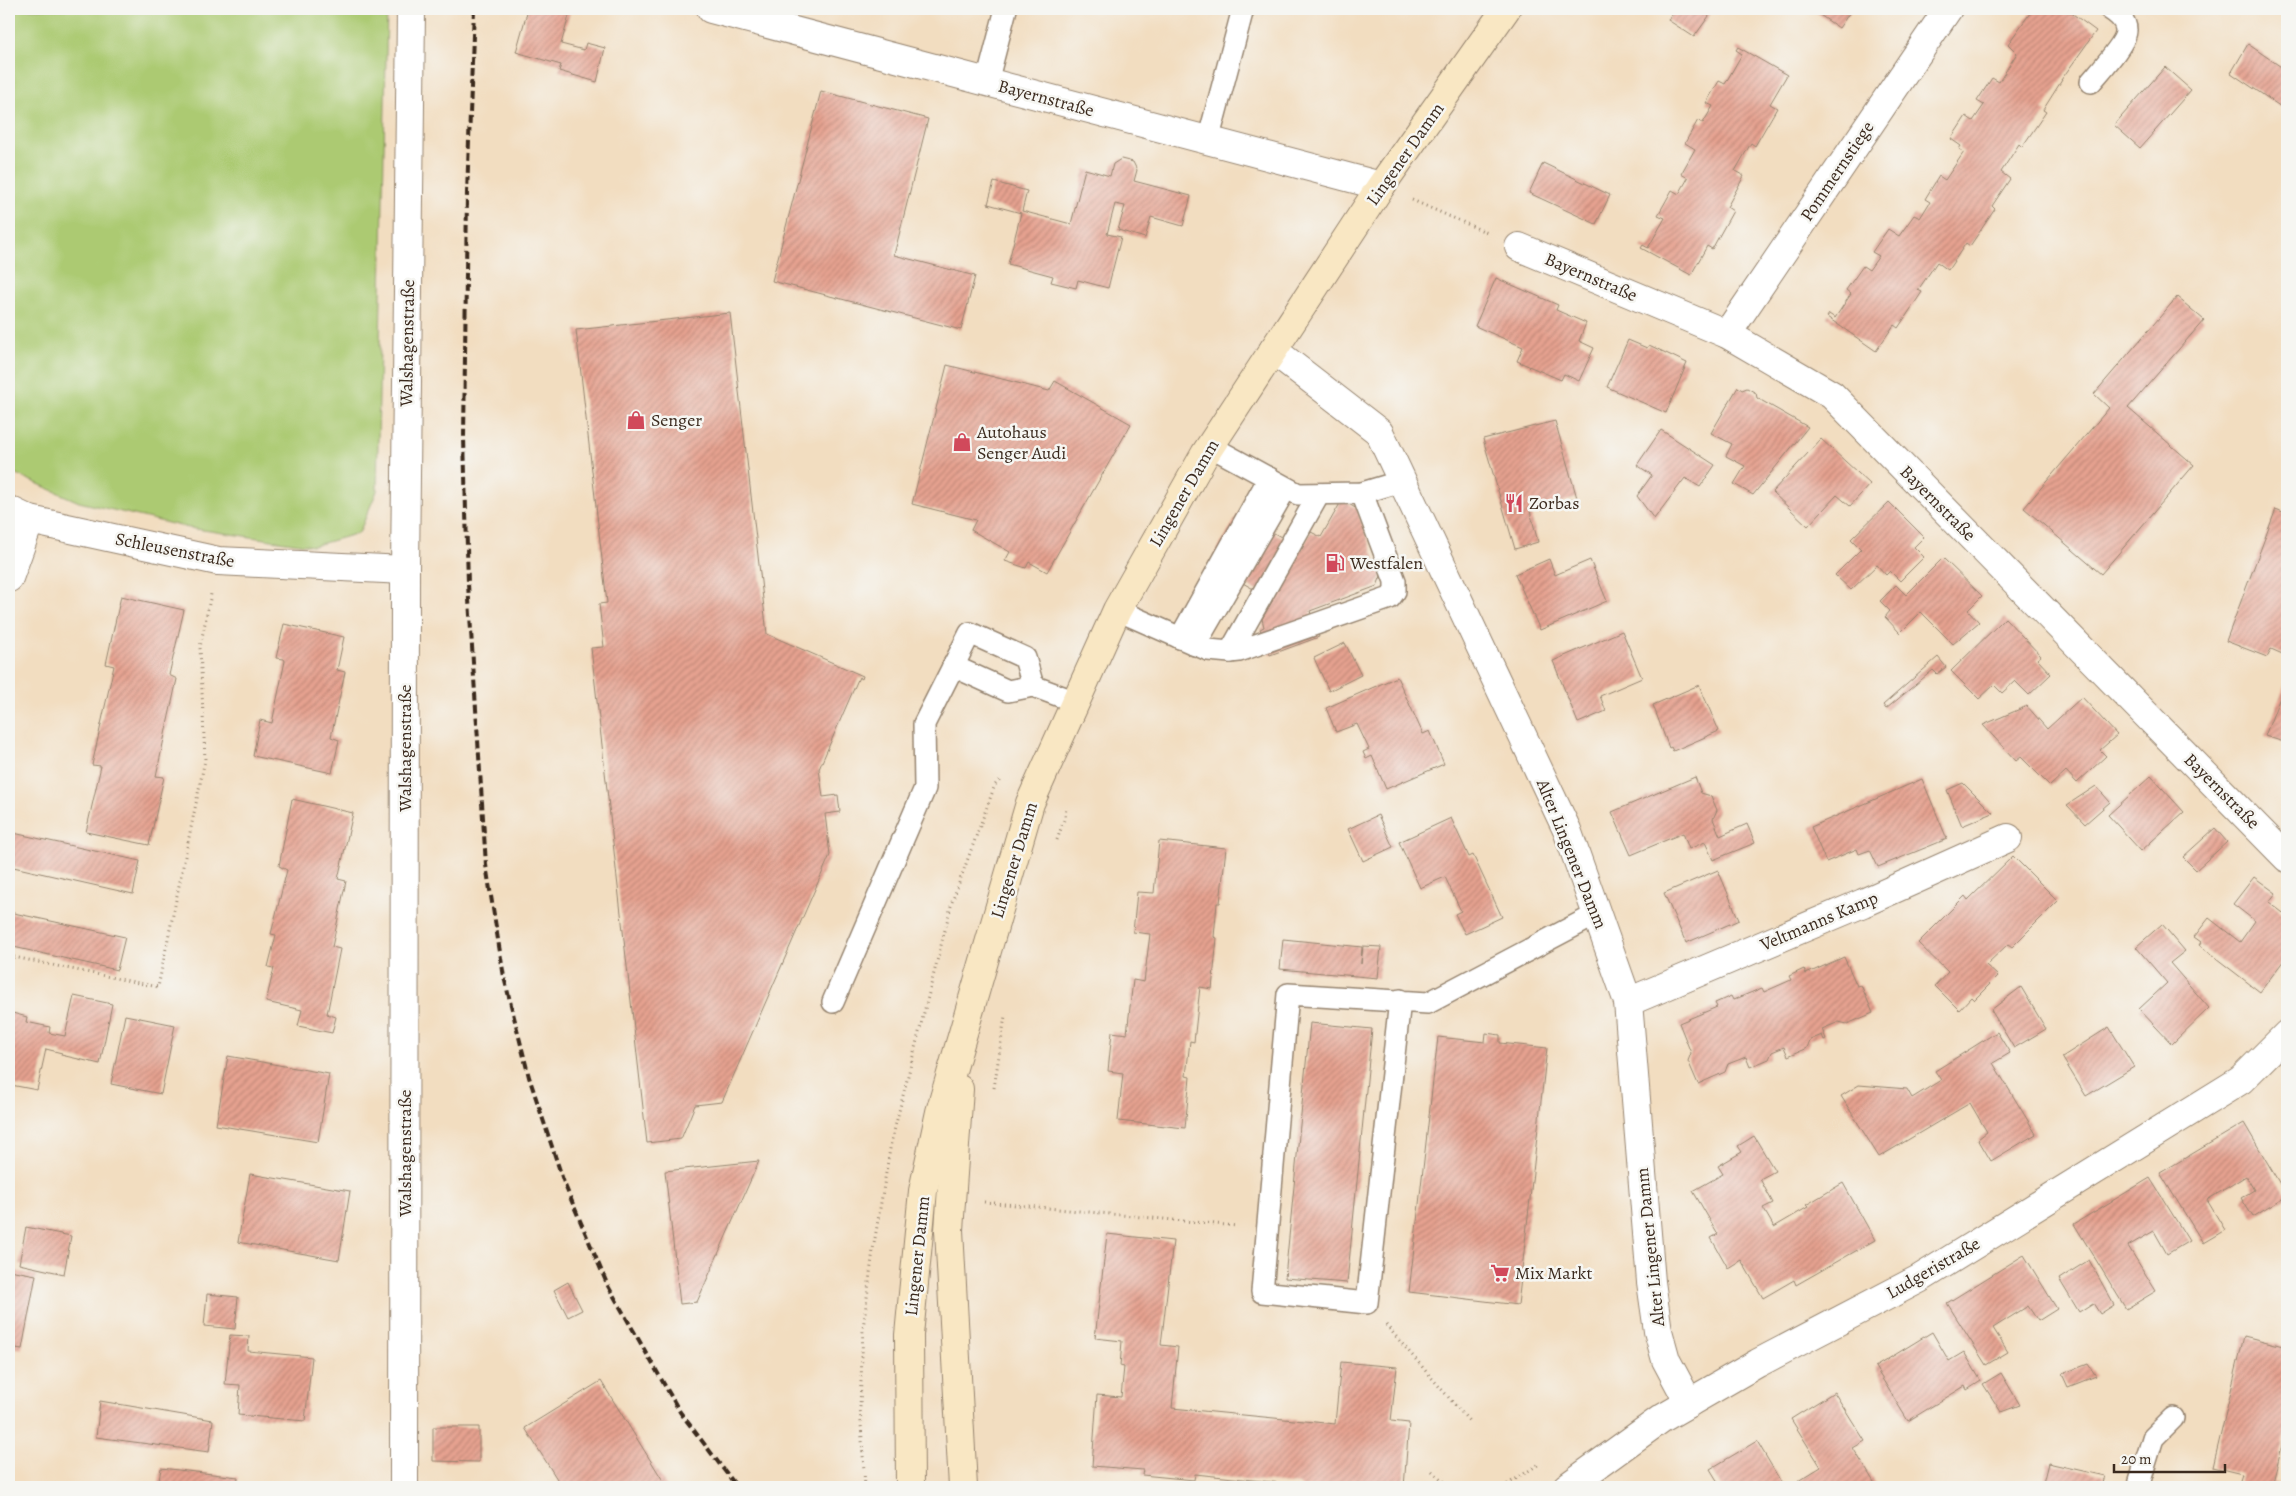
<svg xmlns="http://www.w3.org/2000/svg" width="2296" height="1496" viewBox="0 0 2296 1496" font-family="Alegreya,serif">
  <defs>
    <pattern id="building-hatch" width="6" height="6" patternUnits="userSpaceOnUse" patternTransform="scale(1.25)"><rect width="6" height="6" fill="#e6a290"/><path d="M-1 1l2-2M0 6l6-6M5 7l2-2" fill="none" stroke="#bc8475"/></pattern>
  </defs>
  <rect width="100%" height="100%" fill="#f6f6f2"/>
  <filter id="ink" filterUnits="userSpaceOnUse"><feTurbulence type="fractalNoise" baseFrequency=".02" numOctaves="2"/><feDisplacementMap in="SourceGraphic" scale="10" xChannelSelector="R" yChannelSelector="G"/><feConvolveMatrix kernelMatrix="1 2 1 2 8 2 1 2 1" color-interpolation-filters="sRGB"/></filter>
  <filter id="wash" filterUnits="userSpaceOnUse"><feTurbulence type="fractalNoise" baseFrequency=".0096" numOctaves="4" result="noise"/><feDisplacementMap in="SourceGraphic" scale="20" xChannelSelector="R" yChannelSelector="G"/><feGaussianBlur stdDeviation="1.12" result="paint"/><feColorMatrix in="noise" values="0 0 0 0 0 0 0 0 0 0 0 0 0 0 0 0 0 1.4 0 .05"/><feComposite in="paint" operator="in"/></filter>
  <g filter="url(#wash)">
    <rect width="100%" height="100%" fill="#f2ddc0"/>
    <polygon fill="#acca72" stroke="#747a48" points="17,9 387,9 377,491 359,533 313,546 189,528 79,502 9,471 9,25"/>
    <g id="blocks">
      <g fill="url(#building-hatch)">
        <polygon points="528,9 571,9 561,44 584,50 586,43 605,48 597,82 559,71 561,65 516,52"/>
        <polygon points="1676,9 1714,9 1694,37 1668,20"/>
        <polygon points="1811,9 1852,9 1839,28"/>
        <polygon points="2033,9 2066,9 2096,31 2061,80 2062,80 2043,110 2046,112 2022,147 2019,144 2001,172 2010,179 1992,206 1995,209 1970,246 1966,243 1948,270 1937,262 1918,290 1922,292 1898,328 1894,325 1876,351 1827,317 1829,314 1835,318 1851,294 1846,290 1863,266 1869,270 1879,256 1872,252 1888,229 1899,236 1914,215 1920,218 1930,202 1925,199 1939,176 1945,180 1964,152 1959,149 1961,146 1951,139 1966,116 1973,121 1984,105 1977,101 1992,78 1999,82 2017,53 2008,44"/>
        <polygon points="2248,44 2287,71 2287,111 2231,73"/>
        <polygon points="1738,47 1787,75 1770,104 1777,108 1755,146 1751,143 1735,171 1744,176 1727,207 1733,211 1712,249 1707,246 1691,275 1641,248 1643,245 1648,248 1665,218 1658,215 1672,190 1679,194 1688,178 1681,174 1695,149 1685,143 1698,120 1703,123 1713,106 1706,103 1719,81 1725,84 1742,54 1736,50"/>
        <polygon points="2165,67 2191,90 2140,148 2114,125"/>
        <polygon points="821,91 928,119 894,255 975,276 961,330 772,281"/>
        <polygon points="1121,159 1133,162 1137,170 1134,181 1191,196 1183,226 1151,217 1145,238 1118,230 1125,206 1115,204 1107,234 1121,237 1108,288 1078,280 1076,288 1051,282 1053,276 1008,264 1021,213 988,204 994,182 1027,191 1022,211 1071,224 1085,169 1110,176 1113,164"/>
        <polygon points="1543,163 1610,195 1596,224 1529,193"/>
        <polygon points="1496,278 1558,305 1556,310 1586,323 1579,341 1594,348 1579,381 1564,374 1561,380 1517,361 1523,347 1475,326"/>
        <polygon points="2177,297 2204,320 2128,408 2194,465 2101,574 2024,508 2109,408 2094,394"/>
        <polygon points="730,313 767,634 863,676 862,679 859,677 819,769 823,797 838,795 840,812 825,814 830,855 722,1102 695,1105 681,1139 647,1143 591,648 604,647 599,604 607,603 576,330"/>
        <polygon points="1628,340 1647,348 1649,345 1687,363 1666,413 1607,387"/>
        <polygon points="947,365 1049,391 1055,381 1131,424 1047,572 1029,562 1026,568 1005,561 1010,552 971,530 976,520 912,504"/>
        <polygon points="1738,387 1742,390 1747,388 1756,393 1757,398 1808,427 1753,495 1734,484 1745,466 1726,456 1732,444 1711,433"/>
        <polygon points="1555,421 1577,498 1530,511 1538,542 1515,549 1483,439"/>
        <polygon points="1661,430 1715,465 1700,487 1685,478 1654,519 1637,496 1652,475 1637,465"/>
        <polygon points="1821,439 1870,484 1850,506 1837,495 1808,526 1772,492"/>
        <polygon points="1342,500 1357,509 1381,576 1377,586 1310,611 1319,637 1270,655 1260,629 1264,627 1262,619 1273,600 1209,564 1239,513 1302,549 1311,532 1321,537"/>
        <polygon points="1889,502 1924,537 1914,547 1924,557 1900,581 1890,571 1886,575 1877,565 1851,590 1835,575 1861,549 1851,539"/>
        <polygon points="2276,509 2287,514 2287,656 2271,649 2267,657 2226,641"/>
        <polygon points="1943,558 1982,596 1968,610 1979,622 1953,644 1921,612 1900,633 1885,617 1890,611 1880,601 1896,585 1906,595"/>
        <polygon points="1549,559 1555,575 1590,560 1607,601 1540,630 1515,574"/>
        <polygon points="121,596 184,610 169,675 177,679 156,776 164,777 149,845 86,832 101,766 92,765 114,666 106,664"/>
        <polygon points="2005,618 2041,656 2037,659 2051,674 2029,695 2015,681 2002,693 1994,685 1979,699 1951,671"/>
        <polygon points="284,624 344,637 337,670 345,672 331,737 339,740 332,773 253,756 260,720 272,723 285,661 284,659 276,658"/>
        <polygon points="1622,631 1642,678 1600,696 1606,711 1578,723 1553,661"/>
        <polygon points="1345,643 1361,675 1329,691 1314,658"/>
        <polygon points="1938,657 1946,667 1937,674 1933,670 1886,709 1883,705"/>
        <polygon points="1397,677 1423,734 1430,731 1444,764 1386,789 1372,756 1366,759 1363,752 1369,749 1357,724 1336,732 1326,708"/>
        <polygon points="2287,679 2287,743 2265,736"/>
        <polygon points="1699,685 1719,731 1673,751 1671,747 1669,748 1653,705"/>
        <polygon points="2082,697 2117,735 2100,750 2106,756 2077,783 2066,771 2050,786 2021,757 2016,761 1983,725 2027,706 2047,729"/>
        <polygon points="2151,776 2184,812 2141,851 2108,815"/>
        <polygon points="1695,777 1701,793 1711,796 1717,810 1713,819 1720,836 1747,824 1755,843 1713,860 1705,842 1689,849 1683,833 1631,855 1612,812"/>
        <polygon points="1922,779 1947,839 1878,867 1870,850 1859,854 1857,849 1826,862 1811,827"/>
        <polygon points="1963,783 1993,813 1962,826 1947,790"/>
        <polygon points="2096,786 2110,802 2085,824 2067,805"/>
        <polygon points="292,799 353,813 338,879 346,881 332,947 340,949 327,1014 336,1017 332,1033 298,1026 302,1010 266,1002 274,968 268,967 276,935 271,934 287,870 279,866"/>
        <polygon points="1378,815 1393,847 1363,861 1348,829"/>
        <polygon points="1451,818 1469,857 1473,855 1502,917 1465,934 1455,914 1461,911 1445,877 1420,888 1399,842"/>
        <polygon points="2215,828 2227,842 2196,870 2183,857"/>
        <polygon points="9,832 140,861 133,894 9,866"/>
        <polygon points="1159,841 1226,848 1220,903 1217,903 1214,937 1217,938 1212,989 1200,987 1194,1042 1190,1041 1186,1076 1190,1077 1185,1128 1118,1121 1123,1073 1108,1071 1112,1032 1127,1034 1133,980 1144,982 1150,934 1133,932 1137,892 1154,893"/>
        <polygon points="2013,856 2058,901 2012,947 2008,944 1986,965 1998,976 1974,1000 1971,997 1959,1010 1935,986 1948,972 1918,943 1965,896 1968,900"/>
        <polygon points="1718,870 1739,920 1686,943 1664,893"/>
        <polygon points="2254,877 2276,893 2269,902 2287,916 2287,956 2260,992 2199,945 2201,942 2194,937 2209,918 2240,942 2255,921 2233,904"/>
        <polygon points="9,912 125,937 117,970 9,946"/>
        <polygon points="2162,924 2185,951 2170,963 2209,1008 2172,1044 2139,1009 2167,983 2136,947"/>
        <polygon points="1283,939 1362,947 1361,964 1363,946 1381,947 1378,978 1280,969"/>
        <polygon points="1844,957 1857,986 1861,985 1873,1013 1847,1024 1839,1022 1822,1029 1826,1039 1824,1040 1822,1035 1810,1040 1807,1048 1788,1056 1784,1047 1772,1052 1769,1059 1750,1067 1746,1057 1728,1064 1725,1072 1698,1084 1688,1061 1691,1053 1679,1023 1717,1007 1715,1003 1731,996 1733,1000 1762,988 1764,992 1791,980 1789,976 1804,969 1806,974"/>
        <polygon points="2021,987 2046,1029 2014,1048 1991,1010"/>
        <polygon points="74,996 112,1004 100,1064 61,1055 62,1053 46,1049 37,1090 11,1085 9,1090 9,1012 27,1017 26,1022 50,1027 49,1033 65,1036"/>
        <polygon points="125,1015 175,1025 161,1094 111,1084"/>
        <polygon points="1310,1023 1372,1029 1347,1283 1285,1278"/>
        <polygon points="2109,1027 2134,1067 2086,1096 2062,1057"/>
        <polygon points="1997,1032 2010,1053 1993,1063 2036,1134 1991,1161 1978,1139 1987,1132 1970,1103 1879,1157 1841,1096 1859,1085 1907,1089 1912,1098 1941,1080 1935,1071"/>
        <polygon points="1486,1033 1500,1035 1500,1043 1547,1048 1518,1305 1409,1292 1438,1037 1485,1042"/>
        <polygon points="228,1056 329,1074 318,1142 216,1125"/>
        <polygon points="2244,1123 2287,1196 2253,1217 2241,1198 2254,1190 2246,1176 2207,1200 2225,1230 2203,1243 2160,1173"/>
        <polygon points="1754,1136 1775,1171 1760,1179 1773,1203 1763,1208 1774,1227 1808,1207 1806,1205 1843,1183 1875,1240 1796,1285 1794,1280 1763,1298 1741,1260 1728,1268 1711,1238 1718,1234 1693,1191 1723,1174 1718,1166 1742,1152 1738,1146"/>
        <polygon points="759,1161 697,1302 680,1304 665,1171"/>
        <polygon points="250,1174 350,1191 339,1260 238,1242"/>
        <polygon points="2150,1178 2189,1241 2167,1254 2154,1231 2128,1246 2156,1291 2126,1309 2074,1224"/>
        <polygon points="26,1227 71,1236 64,1274 19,1264"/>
        <polygon points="1107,1234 1173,1241 1161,1345 1178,1347 1172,1408 1335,1424 1341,1362 1397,1367 1391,1421 1409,1423 1404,1487 1300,1487 1300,1485 1195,1474 1194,1480 1142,1475 1143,1470 1092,1466 1097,1395 1121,1397 1124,1367 1120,1366 1122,1341 1095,1338"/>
        <polygon points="2024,1255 2057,1309 2038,1321 2028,1306 1993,1328 2008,1352 1986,1365 1947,1303"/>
        <polygon points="2089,1260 2114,1305 2100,1314 2093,1303 2079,1312 2059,1279"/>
        <polygon points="9,1270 36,1275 22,1349 9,1347"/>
        <polygon points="568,1282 582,1310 568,1317 554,1290"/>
        <polygon points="207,1294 238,1297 235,1329 204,1326"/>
        <polygon points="1932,1332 1949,1361 1964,1352 1981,1381 1967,1390 1965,1386 1908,1421 1875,1367"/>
        <polygon points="230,1335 249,1336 248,1351 312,1357 305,1421 238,1415 240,1385 225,1384"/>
        <polygon points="2244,1336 2287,1347 2287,1427 2273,1482 2287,1485 2287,1487 2238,1487 2242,1474 2213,1467"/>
        <polygon points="2088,1364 2096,1376 2068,1387 2062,1374"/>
        <polygon points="2001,1373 2020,1405 2001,1412 1983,1384"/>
        <polygon points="601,1381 667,1487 562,1487 525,1428"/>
        <polygon points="1834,1392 1865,1441 1853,1448 1877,1487 1802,1487 1798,1481 1821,1467 1791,1419"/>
        <polygon points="100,1401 213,1420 209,1452 96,1437"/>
        <polygon points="433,1427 479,1427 479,1462 433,1461"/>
        <polygon points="1757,1441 1784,1487 1721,1487 1710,1469"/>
        <polygon points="2048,1463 2105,1476 2102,1487 2042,1487"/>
        <polygon points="161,1468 238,1477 237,1487 158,1487"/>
      </g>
    </g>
  </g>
  <g filter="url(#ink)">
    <use href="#blocks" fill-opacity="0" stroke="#96846f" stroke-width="1"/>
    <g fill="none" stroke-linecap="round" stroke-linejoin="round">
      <g stroke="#96846f" stroke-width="24">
        <g id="lane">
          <polyline points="987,82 1006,9"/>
          <path d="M2091 82C2099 72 2127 42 2126 30 2126 20 2118 14 2110 9"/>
          <polyline points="1208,141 1243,9"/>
          <polyline points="1210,446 1298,494 1362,493 1402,481"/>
          <polyline points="1117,610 1208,650 1230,652 1319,494"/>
          <polyline points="1180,638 1269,478"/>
          <polyline points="1195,645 1286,488"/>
          <polyline points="1230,652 1239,651 1390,598 1395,591 1395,581 1362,493"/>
          <polyline points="953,666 1008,691 1033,686 1076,702"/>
          <polyline points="1400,1000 1367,1303 1262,1292 1288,994 1428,1003 1597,914"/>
          <polyline points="833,1002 925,788 924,724 970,633 1025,658 1033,686"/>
          <polyline points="2138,1487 2153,1438 2173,1418"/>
        </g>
      </g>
      <g stroke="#96846f" stroke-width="30">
        <g id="street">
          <polyline points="711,9 1381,186"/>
          <polyline points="1519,247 1727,334 1832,395 2287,858"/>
          <polyline points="1727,334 1948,9"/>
          <polyline points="1273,350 1379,432 1567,830 1628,1002 1651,1282 1658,1331 1666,1360 1689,1403"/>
          <polyline points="9,510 30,520 218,561 405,570"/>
          <polyline points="9,578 30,520"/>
          <polyline points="1628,1002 1863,903 2008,838"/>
          <polyline points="404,1487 405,570 411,9"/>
          <polyline points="1567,1487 1661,1419 1758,1363 1919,1279 2241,1080 2287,1034"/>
        </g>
      </g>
      <g stroke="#96846f" stroke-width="30">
        <g id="secondary">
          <polyline points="959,1089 949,1230 963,1487"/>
          <polyline points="910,1487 909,1335 923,1191 940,1112 1030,803 1117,610 1205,454 1381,186 1506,9"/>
        </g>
      </g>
      <g stroke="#96846f" stroke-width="3" stroke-dasharray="1 4" stroke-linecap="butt">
        <polyline points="1412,200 1488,233"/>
        <polyline points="1057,840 1065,817 1066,807"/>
        <polyline points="9,956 158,987 205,760 200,647 211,594"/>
        <polyline points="994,1088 1005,1016"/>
        <polyline points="984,1202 1237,1226"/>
        <polyline points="1386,1325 1469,1421"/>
        <polyline points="1432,1471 1450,1487"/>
        <polyline points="865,1487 860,1408 863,1329 873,1250 891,1143 952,902 995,785 1002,778"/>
        <polyline points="1503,1487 1541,1463"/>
      </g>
      <use href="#lane" stroke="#fff" stroke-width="21"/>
      <use href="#street" stroke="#fff" stroke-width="28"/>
      <use href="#secondary" stroke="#f9e7c3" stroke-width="28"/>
      <polyline stroke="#3b2a1e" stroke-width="4" stroke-dasharray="8 4" stroke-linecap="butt" points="474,9 467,193 464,438 468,584 486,865 504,977 529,1077 564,1183 608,1286 680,1412 737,1487"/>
    </g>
  </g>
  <defs>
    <g id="shop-bare" transform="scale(1.5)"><path d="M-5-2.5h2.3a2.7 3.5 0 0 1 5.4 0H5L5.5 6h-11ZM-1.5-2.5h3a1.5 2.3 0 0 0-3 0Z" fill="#d1495b" stroke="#f6f6f2" stroke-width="2.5" paint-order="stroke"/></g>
    <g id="restaurant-bare" transform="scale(1.5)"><path d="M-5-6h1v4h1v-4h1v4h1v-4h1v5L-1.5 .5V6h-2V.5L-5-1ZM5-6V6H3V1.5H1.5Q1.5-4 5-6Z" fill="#d1495b" stroke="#f6f6f2" stroke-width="2.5" paint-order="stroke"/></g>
    <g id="fuel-bare" transform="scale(1.5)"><path d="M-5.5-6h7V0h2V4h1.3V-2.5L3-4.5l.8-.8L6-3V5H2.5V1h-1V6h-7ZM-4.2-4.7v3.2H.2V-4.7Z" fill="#d1495b" stroke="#f6f6f2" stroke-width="2.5" paint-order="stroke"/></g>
    <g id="supermarket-bare" transform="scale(1.5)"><path d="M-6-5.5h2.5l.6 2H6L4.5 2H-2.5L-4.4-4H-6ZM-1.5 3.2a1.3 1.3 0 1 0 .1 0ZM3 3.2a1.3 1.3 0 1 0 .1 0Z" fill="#d1495b" stroke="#f6f6f2" stroke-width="2.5" paint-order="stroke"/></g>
  </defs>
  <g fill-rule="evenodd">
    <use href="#shop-bare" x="636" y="420"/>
    <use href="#shop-bare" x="962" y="442"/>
    <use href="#restaurant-bare" x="1514" y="503"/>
    <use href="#fuel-bare" x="1335" y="563"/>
    <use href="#supermarket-bare" x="1500" y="1273"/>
  </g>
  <g text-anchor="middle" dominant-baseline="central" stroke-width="5" stroke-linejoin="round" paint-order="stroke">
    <g font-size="18" fill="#3b2a1e" stroke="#f6f6f2">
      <text transform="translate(1046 98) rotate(15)">Bayernstraße</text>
      <text transform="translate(1405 154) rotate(-55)">Lingener Damm</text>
      <text transform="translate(1837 171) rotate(-56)">Pommernstiege</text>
      <text transform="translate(1591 277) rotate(23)">Bayernstraße</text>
      <text transform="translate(407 343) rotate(-89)">Walshagenstraße</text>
      <text transform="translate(1184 493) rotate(-60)">Lingener Damm</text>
      <text transform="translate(1938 503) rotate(45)">Bayernstraße</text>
      <text transform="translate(175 550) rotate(11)">Schleusenstraße</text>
      <text transform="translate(405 748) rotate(-90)">Walshagenstraße</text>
      <text transform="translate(2222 791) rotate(45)">Bayernstraße</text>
      <text transform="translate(1572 854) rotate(68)">Alter Lingener Damm</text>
      <text transform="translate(1014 860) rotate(-73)">Lingener Damm</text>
      <text transform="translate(1819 921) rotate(-23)">Veltmanns Kamp</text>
      <text transform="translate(405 1153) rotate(-90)">Walshagenstraße</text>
      <text transform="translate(1650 1247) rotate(-96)">Alter Lingener Damm</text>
      <text transform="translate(917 1256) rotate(-84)">Lingener Damm</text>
      <text transform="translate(1933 1268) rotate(-30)">Ludgeristraße</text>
    </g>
    <g font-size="18" fill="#3b2a1e" stroke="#f6f6f2" text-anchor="start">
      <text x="651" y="420">Senger</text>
      <text x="977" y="432">Autohaus<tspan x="977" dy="21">Senger Audi</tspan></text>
      <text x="1529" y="503">Zorbas</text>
      <text x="1350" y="563">Westfalen</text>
      <text x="1515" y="1273">Mix Markt</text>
    </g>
  </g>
  <rect width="2296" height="1496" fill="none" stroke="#f6f6f2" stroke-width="30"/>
  <path d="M2114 1464v8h111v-8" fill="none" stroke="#3b2a1e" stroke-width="2.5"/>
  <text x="2121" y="1464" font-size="15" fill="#3b2a1e" stroke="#f6f6f2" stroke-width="4" paint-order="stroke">20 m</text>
</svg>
